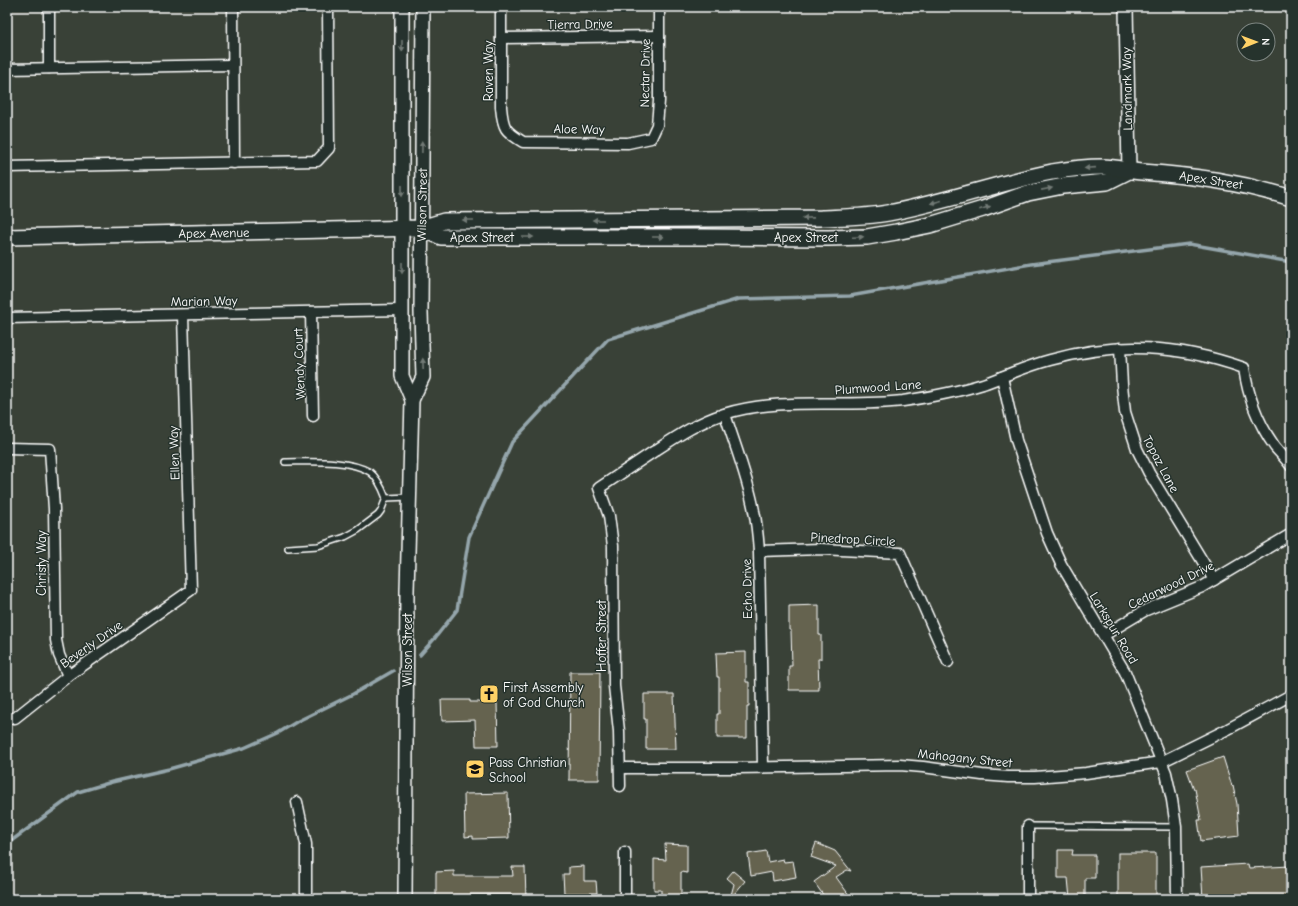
<svg xmlns="http://www.w3.org/2000/svg" width="1298" height="906" viewBox="0 0 1298 906" font-family="'Comic Neue',sans-serif">
  <rect width="100%" height="100%" fill="#394137"/>
  <filter id="ink" filterUnits="userSpaceOnUse"><feTurbulence type="fractalNoise" baseFrequency=".025" numOctaves="2"/><feDisplacementMap in="SourceGraphic" scale="8" xChannelSelector="R" yChannelSelector="G"/><feConvolveMatrix kernelMatrix="1 2 1 2 8 2 1 2 1" color-interpolation-filters="sRGB"/></filter>
  <g filter="url(#ink)">
    <g fill="none" stroke-linecap="round" stroke-linejoin="round">
      <g stroke="#95a6ac" stroke-width="3.5">
        <polyline points="420,655 435,638 457,610 469,537 512,442 608,339 739,299 850,296 1031,264 1189,244 1291,262"/>
        <polyline points="7,844 78,792 112,782 169,769 244,748 278,733 298,721 353,694 393,671"/>
      </g>
    </g>
    <g fill="#65634f" stroke="#fff">
      <polygon points="819,605 819,635 821,635 821,659 818,659 819,690 789,690 789,666 792,666 791,630 789,630 789,606"/>
      <polygon points="746,652 746,682 749,682 749,706 747,706 747,738 717,738 717,714 719,714 719,677 717,677 716,653"/>
      <polygon points="570,672 600,672 599,780 569,780"/>
      <polygon points="644,694 674,694 676,749 646,749 646,719 644,719"/>
      <polygon points="441,700 470,700 470,702 497,702 498,746 476,746 475,720 442,721"/>
      <polygon points="1223,757 1232,786 1233,785 1237,804 1239,836 1201,841 1198,820 1201,820 1195,789 1194,789 1187,770"/>
      <polygon points="508,793 509,838 473,839 473,836 465,837 464,794"/>
      <polygon points="816,843 835,851 851,871 847,870 836,877 852,899 826,899 814,882 836,866 811,857"/>
      <polygon points="665,844 687,845 687,873 681,872 681,899 661,899 661,890 654,890 654,859 666,860"/>
      <polygon points="1058,850 1073,850 1072,855 1095,855 1095,878 1085,878 1085,899 1070,899 1068,878 1058,878"/>
      <polygon points="766,851 768,862 783,859 784,862 793,861 796,877 773,881 772,872 751,876 748,854"/>
      <rect x="1118" y="853" width="38" height="45"/>
      <polygon points="1248,864 1249,868 1291,866 1291,899 1203,899 1201,867"/>
      <polygon points="584,866 584,881 596,881 597,893 564,893 563,874 569,874 569,867"/>
      <polygon points="512,867 525,867 526,899 512,899 512,895 454,895 454,899 436,899 436,872 454,871 454,876 513,876"/>
      <polygon points="733,871 745,881 730,899 734,884 727,878"/>
    </g>
    <g fill="none" stroke-linecap="round" stroke-linejoin="round">
      <g stroke="#fff" stroke-width="8">
        <g id="service">
          <path d="M285 462C308 462 349 459 370 472 378 478 383 490 386 498L409 497"/>
          <polyline points="288,548 318,546 345,537 358,530 378,515 381,511 386,498"/>
          <polyline points="1028,826 1176,827"/>
        </g>
      </g>
      <g stroke="#fff" stroke-width="13">
        <g id="minor">
          <polyline points="233,7 234,163"/>
          <path d="M501 7V107C503 129 505 131 523 142L628 143 651 138 657 125 659 101V7"/>
          <polyline points="501,38 659,36"/>
          <polyline points="49,68 49,7"/>
          <polyline points="7,69 232,65"/>
          <polyline points="7,167 317,161 329,148 328,7"/>
          <polyline points="311,312 313,416"/>
          <polyline points="7,318 402,310"/>
          <polyline points="1120,348 1122,385 1125,412 1137,449 1149,473 1214,580"/>
          <polyline points="1002,377 1016,440 1047,533 1061,564 1125,672 1166,773 1172,800 1176,827 1177,899"/>
          <path d="M725 414C735 446 748 478 754 511 757 524 758 538 759 551L763 767"/>
          <polyline points="7,448 50,449 54,509 56,640 59,655 68,676"/>
          <polyline points="759,551 821,549 900,553 948,662"/>
          <polyline points="1104,635 1146,610 1202,587 1291,534"/>
          <polyline points="7,718 15,718 68,676 191,590 183,315"/>
          <polyline points="620,768 735,768 900,765 923,767 982,775 1008,777 1035,777 1086,773 1161,762 1228,729 1291,695"/>
          <path d="M620 786 619 731 614 686 613 546 609 516 599 488C617 476 635 464 653 452 676 437 698 422 724 414 783 396 844 408 903 401 930 397 957 392 983 384 1005 376 1027 366 1050 360 1117 341 1179 345 1244 368 1248 397 1258 423 1275 447 1280 453 1286 459 1291 466"/>
          <polyline points="297,802 306,844 306,899"/>
          <polyline points="1028,826 1028,899"/>
          <polyline points="625,899 625,852"/>
        </g>
      </g>
      <g stroke="#fff" stroke-width="16">
        <g id="tertiary">
          <polyline points="402,7 402,376 412,400"/>
          <polyline points="1126,7 1129,171"/>
          <polyline points="405,899 407,591 412,400 423,377 421,312 423,7"/>
        </g>
      </g>
      <g stroke="#fff" stroke-width="18">
        <g id="secondary">
          <polyline points="421,228 441,237 702,237 828,238 867,237 896,232 930,225 983,209 1028,193 1063,186 1107,182 1129,171"/>
          <path d="M7 237 421 228 444 221 821 218C843 217 866 217 888 213 943 203 997 183 1052 172 1069 169 1087 167 1103 167 1116 167 1129 171 1142 172 1195 176 1240 182 1291 198"/>
        </g>
      </g>
      <use href="#service" stroke="#26332d" stroke-width="5"/>
      <use href="#minor" stroke="#26332d" stroke-width="10"/>
      <use href="#tertiary" stroke="#26332d" stroke-width="13"/>
      <use href="#secondary" stroke="#26332d" stroke-width="15"/>
    </g>
    <defs><path id="oneway-solid" d="M-6-.8H1V-3.2L6.5 0L1 3.2V.8H-6Z"/></defs>
    <g fill="#727a76">
      <use href="#oneway-solid" transform="translate(402 46) rotate(90)"/>
      <use href="#oneway-solid" transform="translate(422 147) rotate(-89)"/>
      <use href="#oneway-solid" transform="translate(1090 168) rotate(176)"/>
      <use href="#oneway-solid" transform="translate(1047 189) rotate(-11)"/>
      <use href="#oneway-solid" transform="translate(402 191) rotate(90)"/>
      <use href="#oneway-solid" transform="translate(936 202) rotate(165)"/>
      <use href="#oneway-solid" transform="translate(985 208) rotate(-18)"/>
      <use href="#oneway-solid" transform="translate(808 218) rotate(179)"/>
      <use href="#oneway-solid" transform="translate(468 220) rotate(180)"/>
      <use href="#oneway-solid" transform="translate(598 220) rotate(180)"/>
      <use href="#oneway-solid" transform="translate(528 237)"/>
      <use href="#oneway-solid" transform="translate(658 237)"/>
      <use href="#oneway-solid" transform="translate(858 237) rotate(-2)"/>
      <use href="#oneway-solid" transform="translate(402 268) rotate(90)"/>
      <use href="#oneway-solid" transform="translate(423 364) rotate(-92)"/>
    </g>
  </g>
  <defs>
    <g id="church-square" transform="scale(1)"><rect x="-9" y="-9" width="18" height="18" rx="4" fill="#ffd166" stroke="#26332d"/><path d="M-1.2-6h2.4v3.5h3.3v2.4h-3.3V6h-2.4V-.1h-3.3v-2.4h3.3Z" fill="#111"/></g>
    <g id="school-square" transform="scale(1)"><rect x="-9" y="-9" width="18" height="18" rx="4" fill="#ffd166" stroke="#26332d"/><path d="M0-5L7-2L0 1L-7-2ZM-4 1L0 2.5L4 1V4Q0 6-4 4Z" fill="#111"/></g>
  </defs>
  <g fill-rule="evenodd">
    <use href="#church-square" x="489" y="694"/>
    <use href="#school-square" x="475" y="769"/>
  </g>
  <g text-anchor="middle" dominant-baseline="central" stroke-width="3" stroke-linejoin="round" paint-order="stroke">
    <g font-size="13" fill="#fff" stroke="#26332d">
      <text transform="translate(580 24) rotate(-1)">Tierra Drive</text>
      <text transform="translate(488 71) rotate(-90)">Raven Way</text>
      <text transform="translate(645 73) rotate(-89)">Nectar Drive</text>
      <text transform="translate(1127 89) rotate(-91)">Landmark Way</text>
      <text transform="translate(579 129) rotate(1)">Aloe Way</text>
      <text transform="translate(1211 180) rotate(9)">Apex Street</text>
      <text transform="translate(422 205) rotate(-89)">Wilson Street</text>
      <text transform="translate(214 233) rotate(-1)">Apex Avenue</text>
      <text x="482" y="237">Apex Street</text>
      <text x="806" y="237">Apex Street</text>
      <text transform="translate(204 301) rotate(-1)">Marian Way</text>
      <text transform="translate(299 364) rotate(-92)">Wendy Court</text>
      <text transform="translate(878 387) rotate(-4)">Plumwood Lane</text>
      <text transform="translate(174 453) rotate(-92)">Ellen Way</text>
      <text transform="translate(1161 464) rotate(62)">Topaz Lane</text>
      <text transform="translate(853 539) rotate(3)">Pinedrop Circle</text>
      <text transform="translate(41 563) rotate(-90)">Christy Way</text>
      <text transform="translate(1171 585) rotate(-26)">Cedarwood Drive</text>
      <text transform="translate(747 589) rotate(-91)">Echo Drive</text>
      <text transform="translate(1114 628) rotate(59)">Larkspur Road</text>
      <text transform="translate(601 636) rotate(-90)">Hoffer Street</text>
      <text transform="translate(91 644) rotate(-35)">Beverly Drive</text>
      <text transform="translate(407 650) rotate(-90)">Wilson Street</text>
      <text transform="translate(965 758) rotate(6)">Mahogany Street</text>
    </g>
    <g font-size="13" fill="#fff" stroke="#26332d" text-anchor="start">
      <text x="503" y="687">First Assembly<tspan x="503" dy="15">of God Church</tspan></text>
      <text x="489" y="762">Pass Christian<tspan x="489" dy="15">School</tspan></text>
    </g>
  </g>
  <rect width="1298" height="906" fill="none" stroke="#26332d" stroke-width="24"/>
  <rect x="12" y="12" width="1274" height="882" fill="none" stroke="#fff" stroke-width="1.5" filter="url(#ink)"/>
  <g transform="translate(1256 42) rotate(89)"><circle r="19" fill="#26332d" stroke="#7d8581"/>
  <path d="M0-3L7 15L0 10L-7 15Z" fill="#ffd166"/>
  <text y="-6" font-size="11" font-weight="bold" text-anchor="middle" fill="#ffffff">N</text>
  </g>
</svg>
